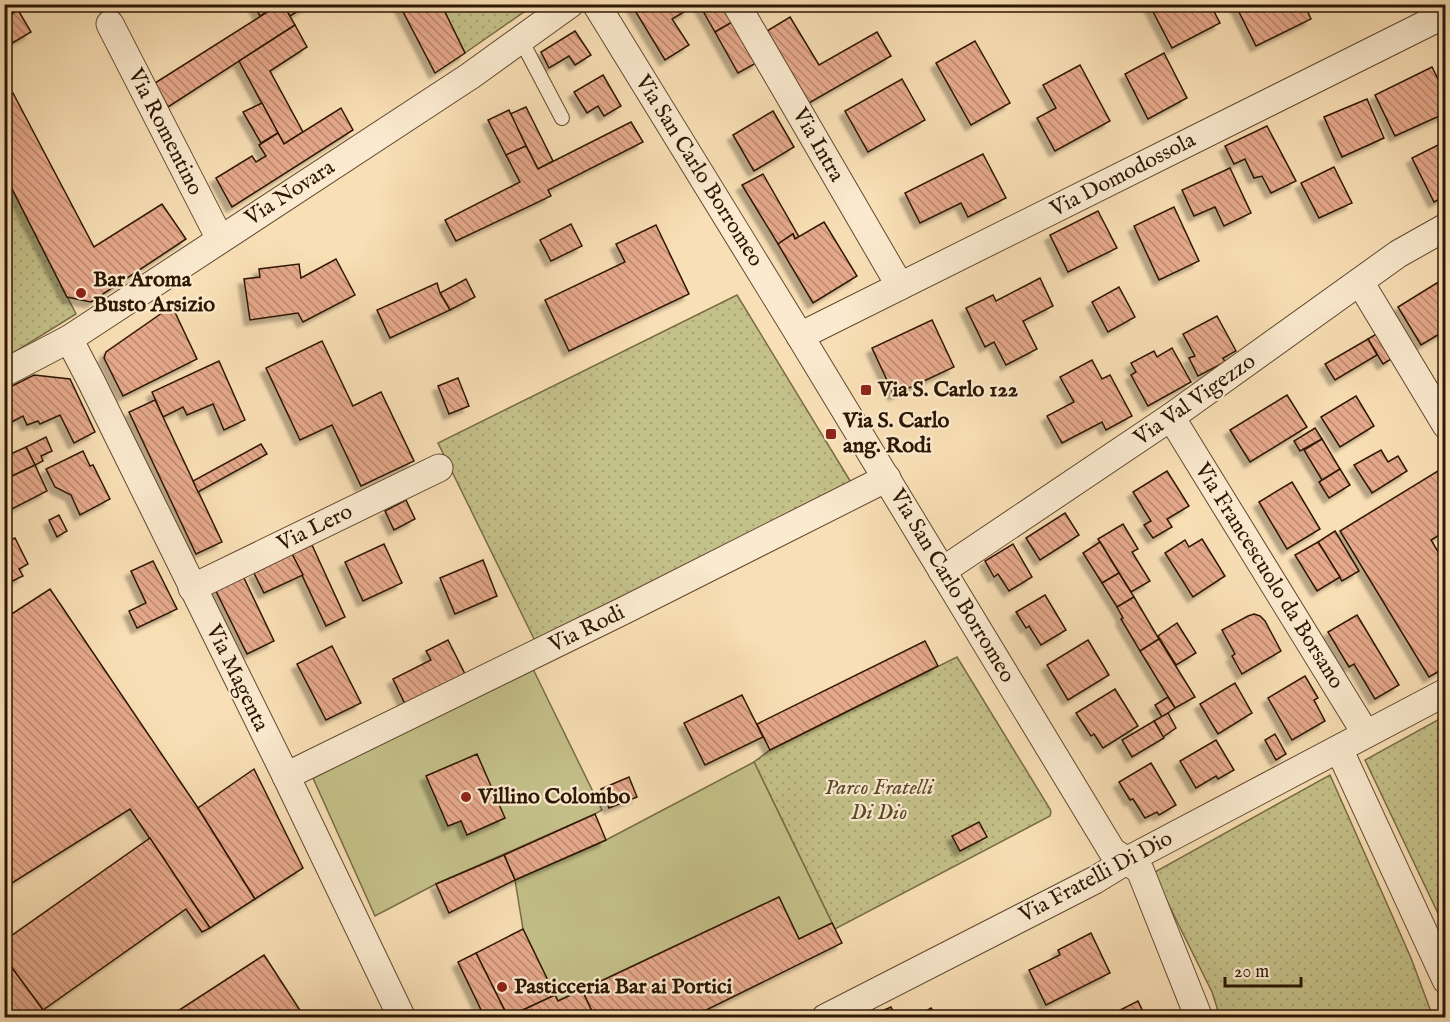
<svg xmlns="http://www.w3.org/2000/svg" width="1450" height="1022" viewBox="0 0 1450 1022" font-family="'IM FELL English',serif">
  <defs>
    <pattern id="grass-dots" width="8" height="8" patternUnits="userSpaceOnUse" patternTransform="scale(1.5)"><rect width="8" height="8" fill="#c4c089"/><path d="M2 2h.1M6 6h.1" fill="none" stroke="#a9a475" stroke-width="1.8" stroke-linecap="round"/></pattern>
    <pattern id="building-back-hatch" width="6" height="6" patternUnits="userSpaceOnUse" patternTransform="scale(1.5)"><rect width="6" height="6" fill="#e6a98c"/><path d="M-1 5l2 2M0 0l6 6M5-1l2 2" fill="none" stroke="#bb8970"/></pattern>
    <filter id="shadow"><feDropShadow dx="-5.5" dy="5.5" stdDeviation="1.5" flood-color="#0004"/></filter>
  </defs>
  <rect width="100%" height="100%" fill="#f9dfb5"/>
  <filter id="stains"><feTurbulence type="fractalNoise" baseFrequency=".00333" numOctaves="4"/><feColorMatrix values="0 0 0 0 .2 0 0 0 0 .09 0 0 0 0 .02 0 0 0 .5 -.17"/></filter>
  <radialGradient id="worn" r=".72"><stop offset=".6" stop-color="#630" stop-opacity="0"/><stop offset="1" stop-color="#630" stop-opacity=".3"/></radialGradient>
  <g fill="url(#grass-dots)" stroke="#786c46" stroke-width="1.5">
    <polygon points="441,5 534,5 465,53"/>
    <polygon points="4,173 76,314 5,358 4,358"/>
    <polygon points="737,295 852,484 535,641 438,443"/>
    <polygon points="957,657 1050,809 1051,812 1050,816 835,929 754,762 770,750"/>
    <polygon points="1445,716 1445,928 1365,760"/>
    <polygon points="1330,775 1411,958 1433,1017 1220,1017 1212,992 1153,873"/>
  </g>
  <g fill="#c4c089" stroke="#786c46" stroke-width="1.5">
    <polygon points="533,669 602,810 595,814 436,884 375,916 313,778"/>
    <polygon points="754,762 832,923 799,939 779,897 558,1001 523,929 515,880 606,840"/>
  </g>
  <g fill="url(#building-back-hatch)" stroke="#2d1703" stroke-width="1.5" filter="url(#shadow)">
    <polygon points="253,4 280,4 260,16"/>
    <polygon points="280,4 283,4 295,25 168,107 155,83"/>
    <polygon points="283,4 310,4 290,16"/>
    <polygon points="399,4 441,4 465,53 435,73"/>
    <polygon points="631,4 686,4 689,9 672,19 689,45 665,60"/>
    <polygon points="699,4 725,4 734,21 715,32"/>
    <polygon points="1149,4 1210,4 1220,23 1172,48"/>
    <polygon points="1235,4 1304,4 1311,19 1256,46"/>
    <polygon points="18,10 31,32 4,48 4,19"/>
    <polygon points="790,17 819,65 877,32 891,56 809,103 767,31"/>
    <polygon points="734,21 758,62 738,73 715,32"/>
    <polygon points="295,25 307,47 270,71 303,132 284,144 239,61"/>
    <polygon points="575,31 591,55 575,65 569,56 549,68 541,52"/>
    <polygon points="975,41 1010,103 971,125 936,63"/>
    <polygon points="1164,53 1187,98 1148,119 1125,74"/>
    <polygon points="1080,65 1110,121 1055,151 1037,118 1056,108 1043,85"/>
    <polygon points="1432,67 1446,95 1446,113 1395,136 1375,95"/>
    <polygon points="603,75 621,106 604,116 598,106 587,113 574,92"/>
    <polygon points="902,79 925,120 868,152 845,111"/>
    <polygon points="13,93 94,247 162,204 186,239 91,302 67,297 4,173 4,97"/>
    <polygon points="1367,99 1384,138 1342,157 1324,117"/>
    <polygon points="262,103 278,133 261,143 243,112"/>
    <polygon points="526,107 553,161 538,169 510,114"/>
    <polygon points="341,108 353,130 232,207 216,178 252,156 256,162 266,156 259,145 278,133 284,144"/>
    <polygon points="509,110 526,146 506,155 488,120"/>
    <polygon points="773,111 794,147 754,171 733,135"/>
    <polygon points="631,122 643,142 548,190 551,196 456,241 445,220 520,182 506,155 526,146 538,169"/>
    <polygon points="1267,126 1296,181 1271,193 1262,176 1254,178 1245,159 1234,164 1225,146"/>
    <polygon points="1446,141 1446,196 1434,202 1412,158"/>
    <polygon points="983,154 1006,198 968,217 961,203 920,223 905,193"/>
    <polygon points="1334,167 1352,203 1319,218 1301,183"/>
    <polygon points="1230,168 1251,213 1224,226 1215,207 1194,216 1182,190"/>
    <polygon points="763,174 799,237 795,239 793,234 778,244 742,185"/>
    <polygon points="1174,207 1199,261 1159,280 1134,226"/>
    <polygon points="1098,211 1117,248 1068,272 1050,235"/>
    <polygon points="824,222 857,276 813,303 778,244 793,234 795,239"/>
    <polygon points="571,224 582,246 551,261 540,240"/>
    <polygon points="656,225 689,294 569,351 545,300 625,262 616,244"/>
    <polygon points="336,259 355,295 303,322 298,313 250,320 244,279 260,277 259,269 299,264 301,278"/>
    <polygon points="1040,278 1053,306 1023,321 1037,349 1006,365 994,342 985,347 966,308 993,295 996,301"/>
    <polygon points="466,279 475,297 450,310 440,293"/>
    <polygon points="1440,281 1446,290 1446,330 1421,345 1398,307"/>
    <polygon points="437,283 440,293 450,310 390,338 377,310"/>
    <polygon points="1119,287 1135,317 1108,332 1092,302"/>
    <polygon points="172,306 197,359 123,396 104,358 106,352"/>
    <polygon points="1217,316 1236,351 1223,358 1225,362 1198,376 1189,358 1195,356 1183,334"/>
    <polygon points="932,320 954,367 894,395 872,348"/>
    <polygon points="1378,333 1393,358 1383,364 1368,339"/>
    <polygon points="1368,339 1377,355 1335,380 1325,364"/>
    <polygon points="322,341 353,406 381,392 414,461 361,486 332,425 300,440 266,368"/>
    <polygon points="1172,348 1191,382 1148,406 1131,375 1136,372 1131,363 1154,351 1157,357"/>
    <polygon points="1092,360 1102,379 1110,375 1132,416 1106,430 1102,422 1062,443 1047,416 1074,402 1060,377"/>
    <polygon points="219,361 245,420 224,430 213,404 187,415 183,407 163,417 152,392"/>
    <polygon points="34,375 70,379 95,432 74,443 60,415 40,424 38,421 27,425 23,416 4,426 4,390"/>
    <polygon points="458,378 469,406 449,414 438,386"/>
    <polygon points="1287,395 1307,427 1250,462 1230,430"/>
    <polygon points="1356,396 1374,426 1340,447 1321,417"/>
    <polygon points="155,400 222,542 196,554 129,412"/>
    <polygon points="1315,428 1322,439 1300,451 1294,441"/>
    <polygon points="46,437 52,451 41,456 43,461 35,465 26,447"/>
    <polygon points="1322,439 1340,469 1322,480 1304,450"/>
    <polygon points="261,444 267,454 198,492 193,481"/>
    <polygon points="26,447 35,465 4,480 4,457"/>
    <polygon points="1381,450 1388,462 1398,456 1407,471 1372,493 1354,465"/>
    <polygon points="83,451 90,466 93,465 110,499 80,515 71,495 55,487 46,469"/>
    <polygon points="35,465 47,491 4,513 4,480"/>
    <polygon points="1446,466 1446,531 1431,540 1446,565 1446,667 1429,677 1340,531"/>
    <polygon points="1340,469 1350,485 1329,498 1319,482"/>
    <polygon points="1167,471 1189,506 1167,519 1172,527 1153,538 1144,525 1151,521 1133,492"/>
    <polygon points="1292,482 1320,529 1287,549 1259,502"/>
    <polygon points="406,500 415,519 394,530 385,511"/>
    <polygon points="1065,513 1079,535 1040,560 1026,538"/>
    <polygon points="59,515 67,531 57,537 49,520"/>
    <polygon points="1123,524 1138,549 1132,552 1150,581 1131,592 1098,539"/>
    <polygon points="1335,531 1359,571 1342,581 1318,542"/>
    <polygon points="15,538 28,564 19,569 23,576 4,585 4,539 6,542"/>
    <polygon points="1202,539 1225,576 1193,597 1165,553 1185,540 1189,547"/>
    <polygon points="1100,542 1119,573 1102,583 1083,553"/>
    <polygon points="1318,542 1340,577 1317,591 1295,555"/>
    <polygon points="384,544 402,583 363,601 345,562"/>
    <polygon points="1013,544 1032,577 1009,591 998,574 994,577 985,561"/>
    <polygon points="312,545 345,617 326,626 292,554"/>
    <polygon points="292,554 303,575 264,593 254,573"/>
    <polygon points="483,560 497,596 455,614 440,578"/>
    <polygon points="153,561 177,609 137,628 129,611 146,603 131,571"/>
    <polygon points="1119,573 1134,597 1117,607 1102,583"/>
    <polygon points="243,576 274,641 247,654 215,589"/>
    <polygon points="50,589 198,808 255,899 210,928 130,809 4,888 4,619"/>
    <polygon points="1045,595 1066,630 1041,645 1029,626 1026,628 1016,612"/>
    <polygon points="1134,597 1159,639 1140,651 1121,619 1123,618 1117,607"/>
    <polygon points="1254,614 1260,616 1265,621 1281,651 1242,674 1232,656 1235,654 1222,630 1248,616"/>
    <polygon points="1357,615 1399,685 1375,699 1354,664 1349,667 1328,632"/>
    <polygon points="1177,623 1196,653 1176,665 1158,636"/>
    <polygon points="1159,639 1195,697 1175,708 1140,651"/>
    <polygon points="448,640 466,676 406,706 393,679 431,660 426,651"/>
    <polygon points="1088,640 1109,675 1068,700 1047,665"/>
    <polygon points="925,641 938,666 770,750 757,724"/>
    <polygon points="332,646 361,703 326,720 297,664"/>
    <polygon points="1305,676 1318,698 1314,700 1325,721 1292,740 1268,698"/>
    <polygon points="1235,683 1252,713 1218,734 1200,704"/>
    <polygon points="1115,689 1138,726 1103,748 1094,734 1091,736 1076,713"/>
    <polygon points="742,695 763,737 705,765 684,723"/>
    <polygon points="1168,697 1175,708 1162,717 1155,705"/>
    <polygon points="1168,713 1176,728 1163,737 1154,721"/>
    <polygon points="1154,721 1164,738 1132,757 1122,740"/>
    <polygon points="1275,734 1286,754 1276,760 1265,740"/>
    <polygon points="1216,740 1234,770 1218,779 1216,776 1196,788 1180,761"/>
    <polygon points="477,754 505,818 467,835 461,821 448,826 426,776"/>
    <polygon points="1151,763 1176,805 1159,815 1157,812 1145,818 1133,799 1130,800 1119,782"/>
    <polygon points="254,769 303,868 255,899 198,808"/>
    <polygon points="629,777 637,797 609,808 601,789"/>
    <polygon points="595,814 606,840 515,880 504,855"/>
    <polygon points="979,822 987,837 960,851 952,836"/>
    <polygon points="150,838 210,928 202,932 186,909 43,1010 4,957 4,941"/>
    <polygon points="504,855 515,880 449,913 436,884"/>
    <polygon points="779,897 799,939 832,923 842,943 690,1018 595,1018 582,990"/>
    <polygon points="523,929 555,995 508,1017 476,953"/>
    <polygon points="1091,933 1110,973 1046,1005 1029,970 1060,955 1058,950"/>
    <polygon points="476,953 508,1017 555,995 558,1001 582,990 595,1018 485,1018 458,962"/>
    <polygon points="264,955 305,1018 167,1018"/>
    <polygon points="4,957 43,1010 48,1018 4,1018"/>
    <polygon points="1138,1001 1144,1014 1136,1018 1121,1018 1118,1011"/>
    <polygon points="891,1007 896,1017 874,1018 873,1015"/>
    <polygon points="931,1008 937,1018 914,1018"/>
  </g>
  <g fill="none" stroke-linecap="round" stroke-linejoin="round">
    <g stroke="#604930" stroke-width="16">
      <polyline id="service" points="521,40 562,118"/>
    </g>
    <g stroke="#604930" stroke-width="29">
      <g id="minor">
        <polyline points="596,4 800,336 1112,851 1140,870 1199,1018"/>
        <polyline points="736,4 900,286"/>
        <polyline points="110,24 220,239"/>
        <polyline points="1360,282 1446,425"/>
        <polyline points="800,336 1446,14"/>
        <polyline points="69,339 91,381 286,776 402,1018"/>
        <polyline points="4,373 69,339 470,76 570,4"/>
        <polyline points="1171,417 1366,734"/>
        <polyline points="942,571 1171,417 1398,254 1446,227"/>
        <polyline points="192,588 439,468"/>
        <polyline points="1339,749 1446,980"/>
        <polyline points="286,776 625,610 887,478"/>
        <polyline points="825,1018 1095,880 1126,861 1446,692"/>
      </g>
    </g>
    <use href="#service" stroke="#fbeacf" stroke-width="14"/>
    <use href="#minor" stroke="#fbeacf" stroke-width="27"/>
  </g>
  <g fill="#8f2418" stroke="#fbeacf" stroke-width="2">
    <circle cx="81" cy="293" r="6"/>
    <rect x="860" y="384" width="12" height="12" rx="3"/>
    <rect x="825" y="428" width="12" height="12" rx="3"/>
    <circle cx="466" cy="797" r="6"/>
    <circle cx="502" cy="987" r="6"/>
  </g>
  <g text-anchor="middle" dominant-baseline="central" stroke-width="4.5" stroke-linejoin="round" paint-order="stroke">
    <g font-size="22" fill="#2d1703" stroke="#fbeacf">
      <text transform="translate(165 132) rotate(63)">Via Romentino</text>
      <text transform="translate(818 145) rotate(60)">Via Intra</text>
      <text transform="translate(699 171) rotate(58)">Via San Carlo Borromeo</text>
      <text transform="translate(1123 175) rotate(-27)">Via Domodossola</text>
      <text transform="translate(290 193) rotate(-33)">Via Novara</text>
      <text transform="translate(1195 400) rotate(-35)">Via Val Vigezzo</text>
      <text transform="translate(315 528) rotate(-26)">Via Lero</text>
      <text transform="translate(1269 576) rotate(58)">Via Francescuolo da Borsano</text>
      <text transform="translate(952 586) rotate(59)">Via San Carlo Borromeo</text>
      <text transform="translate(587 629) rotate(-26)">Via Rodi</text>
      <text transform="translate(237 678) rotate(64)">Via Magenta</text>
      <text transform="translate(1096 877) rotate(-28)">Via Fratelli Di Dio</text>
    </g>
    <g font-size="22" font-weight="bold" fill="#2d1703" stroke="#fbeacf" text-anchor="start">
      <text x="93" y="280">Bar Aroma<tspan x="93" dy="25">Busto Arsizio</tspan></text>
      <text x="878" y="390">Via S. Carlo 122</text>
      <text x="843" y="421">Via S. Carlo<tspan x="843" dy="25">ang. Rodi</tspan></text>
      <text x="478" y="797">Villino Colombo</text>
      <text x="514" y="987">Pasticceria Bar ai Portici</text>
    </g>
    <g font-size="22" font-style="italic" fill="#5a4a2b" stroke="#fbeacf">
      <text x="879" y="788">Parco Fratelli<tspan x="879" dy="25">Di Dio</tspan></text>
    </g>
  </g>
  <rect width="1450" height="1022" fill="none" stroke="#f9dfb5" stroke-width="24"/>
  <rect x="6" y="6" width="1438" height="1010" fill="none" stroke="#2d1703" stroke-width="3"/>
  <rect x="12" y="12" width="1426" height="998" fill="none" stroke="#2d1703" stroke-width="1.5"/>
  <path d="M1225 977v9h76v-9" fill="none" stroke="#2d1703" stroke-width="3"/>
  <text x="1234" y="977" font-size="18" fill="#2d1703" stroke="#fbeacf" stroke-width="4.5" paint-order="stroke">20 m</text>
  <rect width="100%" height="100%" filter="url(#stains)"/>
  <rect width="100%" height="100%" fill="url(#worn)"/>
</svg>
